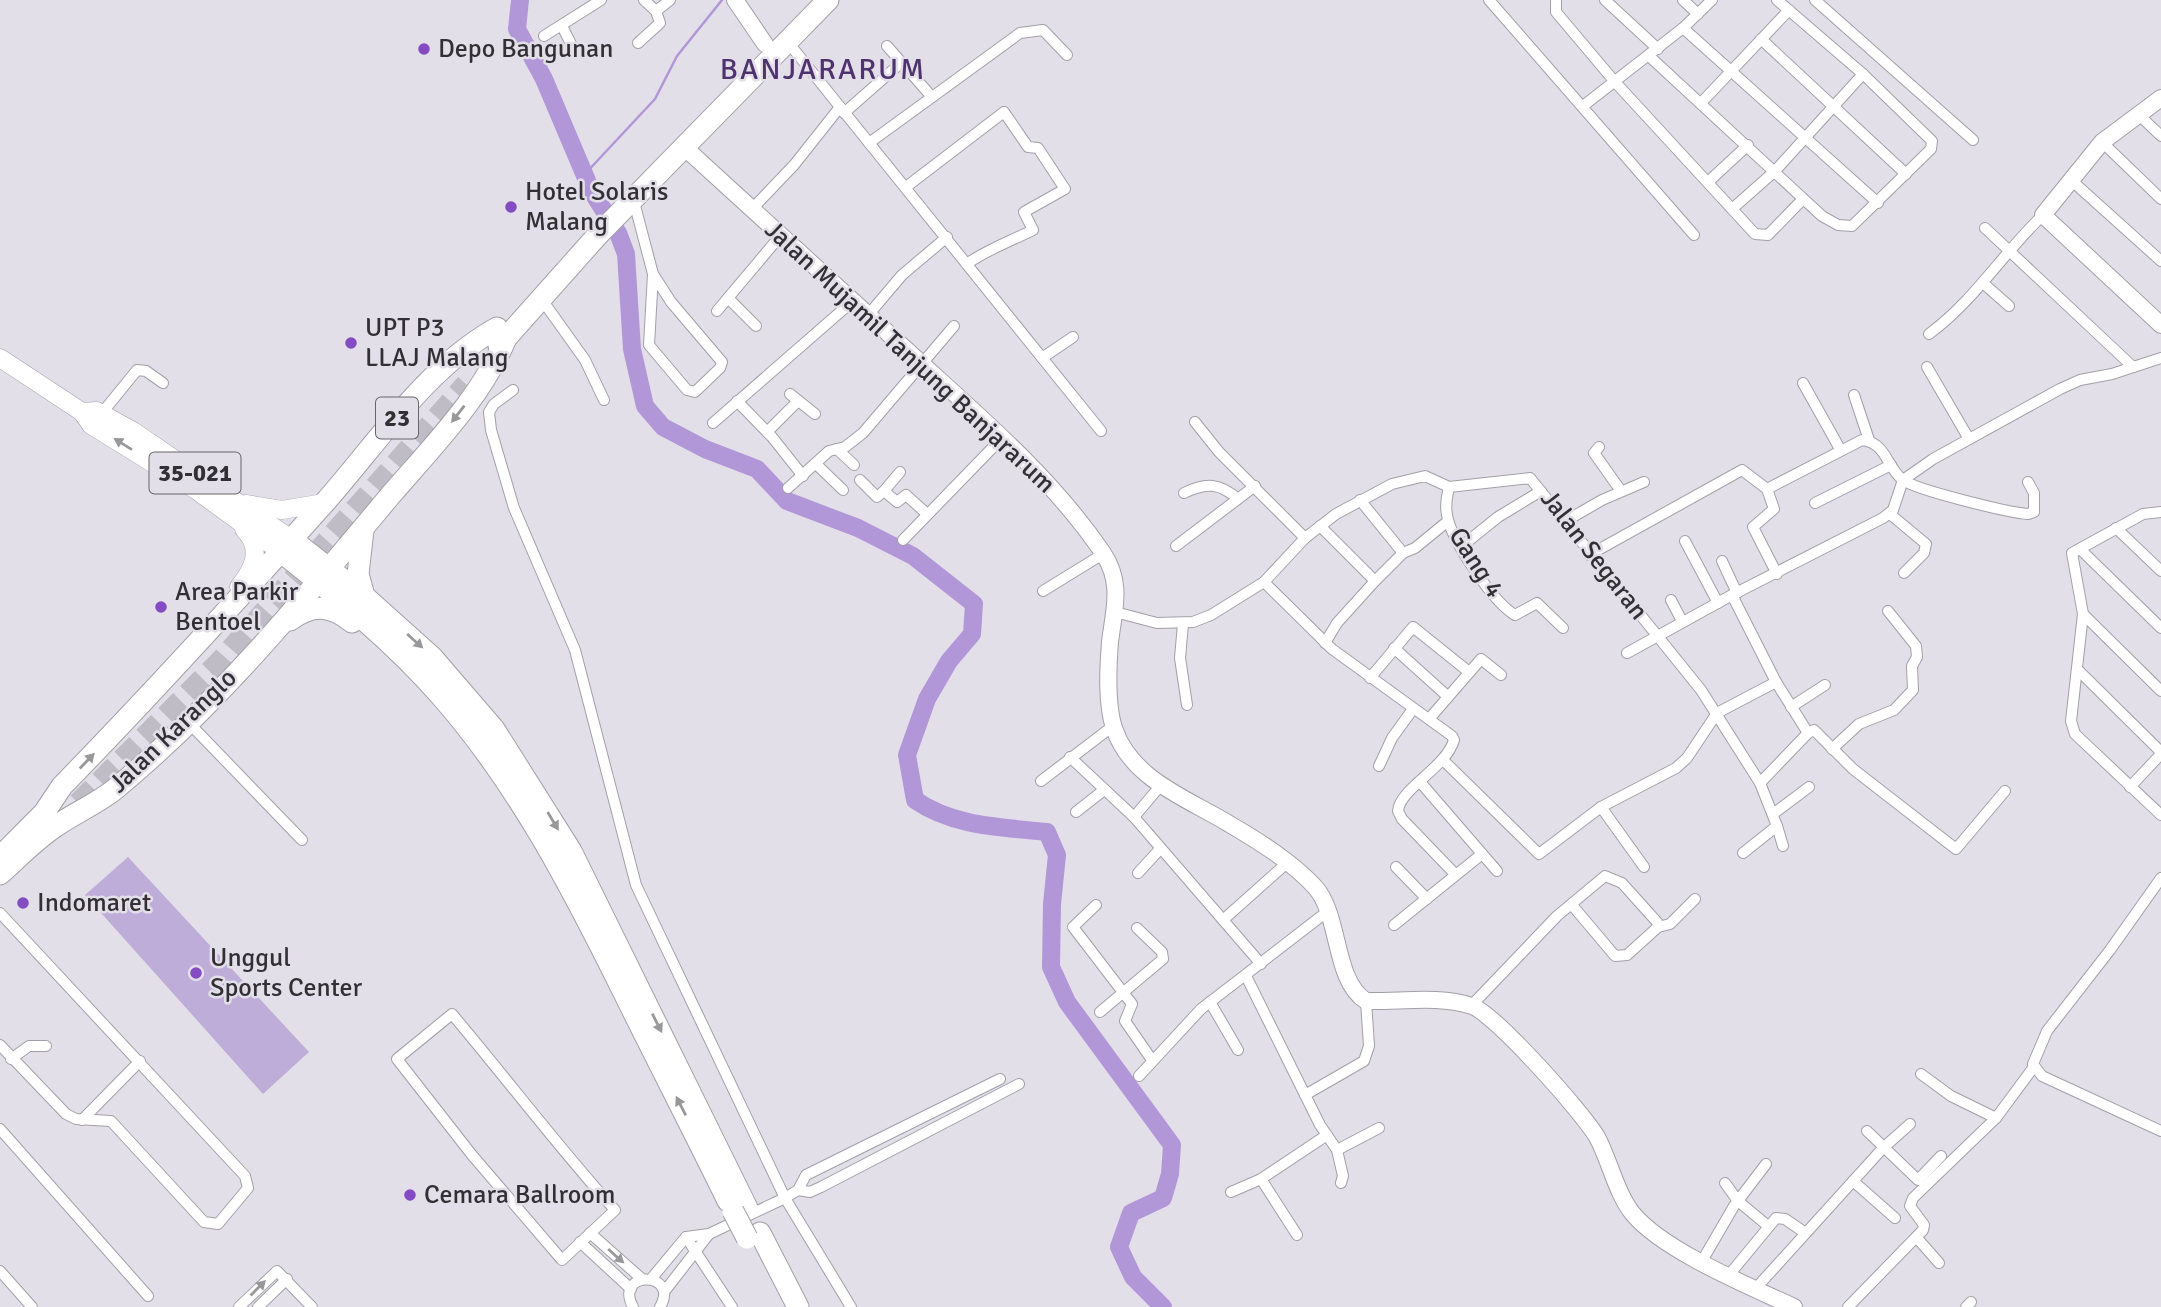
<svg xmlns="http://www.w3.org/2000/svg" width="2161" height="1307" viewBox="0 0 2161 1307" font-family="Signika,sans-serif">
  <rect width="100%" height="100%" fill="#e3dfe9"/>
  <polygon fill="#beadd8" points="128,857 309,1052 263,1094 85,895"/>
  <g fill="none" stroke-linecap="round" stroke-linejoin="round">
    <polyline stroke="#b297d8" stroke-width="2.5" points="584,175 655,99 677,56 722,0"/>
    <path stroke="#b297d8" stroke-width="18" d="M520 0 517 29 544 79 591 190 618 233 626 254 632 349 645 406 663 427 705 449 757 469 787 501 858 528 913 556 974 604 972 634 949 661 927 699 907 755 915 800C954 827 1002 827 1047 832L1057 855 1052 904 1051 967 1067 1002 1172 1145 1170 1174 1163 1198 1131 1213 1119 1247 1133 1277 1163 1307"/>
    <polyline stroke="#c0bcc5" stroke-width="21" stroke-dasharray="21 10" stroke-linecap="butt" points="78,803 220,661 466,384"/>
    <g stroke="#a39fa9" stroke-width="12">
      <g id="street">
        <polyline points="1489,0 1694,235"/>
        <polyline points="1556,0 1556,12 1615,82 1755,234 1768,235 1803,199"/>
        <polyline points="1605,0 1658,49"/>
        <polyline points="1683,0 1698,14"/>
        <polyline points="1815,0 1973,140"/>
        <polyline points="656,11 670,0"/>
        <polyline points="562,26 572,46"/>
        <polyline points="1683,28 1878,203"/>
        <polyline points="544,36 601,0"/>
        <polyline points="1761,39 1906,174"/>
        <polyline points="787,41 1101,431"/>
        <polyline points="638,43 660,23 656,11 644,0"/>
        <polyline points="887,46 932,97"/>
        <polyline points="1649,56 1822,216 1838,225 1852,226 1931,149 1932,141 1863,74 1777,0"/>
        <polyline points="1701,103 1789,10"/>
        <polyline points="1583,106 1683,28 1712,0"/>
        <polyline points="844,113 902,62"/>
        <polyline points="2137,113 2161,136"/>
        <polyline points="2102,142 2161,199"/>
        <polyline points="869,143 1020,33 1043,30 1067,55"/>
        <polyline points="2071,180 2161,261"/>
        <polyline points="1708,182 1748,145"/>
        <path d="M906 187 1004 112 1028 147 1038 148 1065 189 1024 212 1033 230C1009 242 992 247 968 263"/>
        <polyline points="633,198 653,274 649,345 687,390 695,392 720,368 722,362 671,302 653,274"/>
        <polyline points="752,209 794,165 840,107"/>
        <polyline points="1732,209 1775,171 1863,74"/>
        <polyline points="1985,228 2133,367"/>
        <polyline points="1983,283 2009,306"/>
        <polyline points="540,297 585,360 604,400"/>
        <polyline points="728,298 756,326"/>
        <polyline points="717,311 781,235"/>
        <polyline points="869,314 902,275 947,237"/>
        <path d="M1929 334C1974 301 2003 253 2043 215"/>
        <polyline points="1042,358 1073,337"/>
        <polyline points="1927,367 1969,439"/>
        <polyline points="1803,383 1840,449"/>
        <polyline points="513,390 494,404 489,412 491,430 514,508 575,650 636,885 785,1198 709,1234 686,1237 651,1279"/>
        <polyline points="790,394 815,414"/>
        <polyline points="1854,395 1869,440"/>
        <polyline points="737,401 772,437 803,476"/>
        <polyline points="102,413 137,370 146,371 163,383"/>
        <polyline points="1195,422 1219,452 1305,538"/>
        <polyline points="713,423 854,300"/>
        <polyline points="767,432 798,401"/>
        <polyline points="1599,447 1594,453 1621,491"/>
        <polyline points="837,449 854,465"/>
        <polyline points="816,464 843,490"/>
        <polyline points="860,480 877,497 884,491 897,502 906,495 926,513"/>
        <polyline points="1903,480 1933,459 2060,389 2080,380 2112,374 2161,358"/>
        <path d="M1449 487C1447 496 1445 505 1447 515 1451 540 1493 602 1515 615L1537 603 1563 628"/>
        <polyline points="788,488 829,451 845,447 863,433 954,326"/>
        <path d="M1767 489 1862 440C1887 443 1886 467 1903 480 1916 490 2010 513 2028 514L2034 512V493L2028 482"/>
        <polyline points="884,491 900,472"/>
        <path d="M1184 493C1206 482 1220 483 1238 499"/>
        <polyline points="1360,500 1403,553 1375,581"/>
        <polyline points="1815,503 1891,465"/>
        <polyline points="2161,512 2143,514 2072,553 2083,614 2071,721 2075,734 2161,815"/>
        <polyline points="1890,514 1926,544 1924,553 1904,573"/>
        <polyline points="1564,522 1602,500 1644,482"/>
        <polyline points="1320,526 1375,581 1337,623 1325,643"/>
        <polyline points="2116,528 2161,571"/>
        <polyline points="903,540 1002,438"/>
        <polyline points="1685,541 1718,603"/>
        <polyline points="1176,546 1255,486"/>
        <polyline points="1462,546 1498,517 1541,491"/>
        <polyline points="2080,549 2161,628"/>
        <polyline points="1403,553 1415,548 1448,521"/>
        <polyline points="1589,555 1742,470 1767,489 1774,509 1753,527 1777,574"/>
        <polyline points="1722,561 1737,593"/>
        <path d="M1264 582 1332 649 1452 736 1454 740C1446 768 1400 788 1398 811L1402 819 1455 874"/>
        <polyline points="1043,591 1103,554"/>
        <polyline points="1732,595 1776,682 1808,733"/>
        <polyline points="1671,600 1682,621"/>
        <polyline points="1115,612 1157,623 1193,622 1211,615 1264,582 1305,538 1336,514 1392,484 1425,476 1449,487 1530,478 1701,690 1760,783 1777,826 1743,853"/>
        <polyline points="2083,614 2161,691"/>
        <polyline points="1183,624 1180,658 1187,705"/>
        <polyline points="1394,648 1445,694"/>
        <polyline points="1627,653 1732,595 1883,518 1893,510 1903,480"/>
        <polyline points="2079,671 2161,752"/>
        <polyline points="1370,678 1413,627 1469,672"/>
        <polyline points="1791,707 1825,685"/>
        <polyline points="1429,719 1481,659 1501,675"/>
        <polyline points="187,721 302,840"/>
        <polyline points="1832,749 1859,724 1894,710 1913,690 1912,666 1917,657 1916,646 1888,611"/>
        <polyline points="1070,757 1134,817 1261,964"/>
        <polyline points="1443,760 1539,854 1601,807"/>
        <polyline points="1379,766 1392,738 1413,709"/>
        <polyline points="1041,781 1113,726"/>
        <polyline points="1421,783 1497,871"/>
        <polyline points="1760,783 1808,733 1814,730 1853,769 1956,849 2005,791"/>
        <polyline points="2130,787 2161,754"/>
        <polyline points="1076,812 1104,790"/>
        <polyline points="1773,814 1809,787"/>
        <polyline points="1134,817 1161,785"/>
        <polyline points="1777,826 1783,846"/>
        <polyline points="1396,867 1427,899"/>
        <polyline points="1644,867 1601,807 1676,768 1687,758 1717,713 1776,682"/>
        <polyline points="1138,873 1160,849"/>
        <polyline points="2161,878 2110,950 2047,1031 2033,1064 2042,1076 2161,1131"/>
        <polyline points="1096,905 1073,927 1132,1004 1125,1021 1152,1060"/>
        <polyline points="0,913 245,1176 248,1188 218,1224 204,1222 111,1121 76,1119 66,1114 0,1045"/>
        <polyline points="1223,920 1288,862"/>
        <polyline points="1394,925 1482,854"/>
        <polyline points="1658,927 1670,924 1695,899"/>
        <polyline points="1246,976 1320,1125 1337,1150 1343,1176 1341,1183"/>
        <polyline points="1210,1002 1238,1050"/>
        <polyline points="1471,1006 1557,916 1605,876 1622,883 1657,922 1658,927 1627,955 1615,956 1572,905"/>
        <polyline points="1100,1012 1163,959 1162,952 1137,928"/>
        <path d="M452 1014C507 1079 558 1147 615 1210L562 1260 472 1155 397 1059Z"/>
        <polyline points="11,1059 29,1046 46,1046"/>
        <polyline points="1921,1074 1951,1096 1996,1118"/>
        <polyline points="1139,1076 1201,1009 1328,911"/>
        <polyline points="1305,1095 1364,1061 1369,1046 1366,1001"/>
        <polyline points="82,1120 140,1061"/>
        <polyline points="0,1129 148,1296"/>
        <polyline points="1867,1131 1918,1180 1941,1156"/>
        <polyline points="1337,1150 1379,1128"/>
        <polyline points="1261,1179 1297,1235"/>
        <polyline points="1853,1181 1895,1218"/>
        <polyline points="1725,1183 1738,1201 1768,1226"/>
        <polyline points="798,1190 810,1192 821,1187 1019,1084"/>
        <polyline points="1231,1192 1261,1179 1327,1135"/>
        <polyline points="590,1233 642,1279"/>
        <polyline points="686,1237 732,1307"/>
        <polyline points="1917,1238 1939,1263"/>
        <polyline points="580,1242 631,1289"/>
        <polyline points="1702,1261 1734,1206 1766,1164"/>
        <polyline points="0,1271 32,1307"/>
        <polyline points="1729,1275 1776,1218 1785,1219 1804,1232"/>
        <polyline points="1757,1287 1883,1148 1910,1124"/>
        <polyline points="664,1292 709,1234"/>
        <polyline points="239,1307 277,1271 312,1307"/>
        <polyline points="258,1307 287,1279"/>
        <path d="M633 1307C613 1270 681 1271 660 1307"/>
        <polyline points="851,1307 785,1198 798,1190 806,1175 1000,1079"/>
        <polyline points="1848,1307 1923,1230 1924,1225 1910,1206 1913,1198 1996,1118 2033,1068"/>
        <polyline points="1966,1307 1971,1302"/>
      </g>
    </g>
    <g stroke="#a39fa9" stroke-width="18">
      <g id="secondary">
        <polyline points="735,0 765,44"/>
        <polyline points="2161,98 2102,142 2043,215 2161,325"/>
        <path d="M684 147C763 220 844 292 923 365 987 423 1054 481 1103 553 1123 583 1114 609 1110 642 1108 668 1106 703 1114 728 1131 780 1189 799 1231 825 1260 842 1292 862 1315 887 1341 916 1333 980 1366 1001 1401 1002 1438 995 1472 1006 1495 1014 1583 1113 1597 1137 1610 1161 1616 1193 1633 1214 1664 1251 1749 1286 1794 1307"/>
      </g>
    </g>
    <g stroke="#a39fa9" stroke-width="19">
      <g id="primary">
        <polyline points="0,358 82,412 91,425 196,490 280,551"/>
        <polyline points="82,412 97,411 133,431 291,539"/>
        <polyline points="246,504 282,510 324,503"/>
        <path d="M239 587C254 568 263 549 244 529"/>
      </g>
    </g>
    <g stroke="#a39fa9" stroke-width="23">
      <g id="highway">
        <polyline points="499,346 596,237 828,0"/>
        <polyline points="363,530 358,574 364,596"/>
        <polyline points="291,539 364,596 432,657 494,729 571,851 747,1208"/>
        <path d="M280 551C337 596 393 641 441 696 519 785 572 888 624 993 658 1062 694 1131 728 1201"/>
        <path d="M290 620C313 603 331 605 352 622"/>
        <path d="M0 857 44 813 62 786C152 694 240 597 326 501 378 442 427 367 497 328"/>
        <path d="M0 874C18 858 36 839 56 826 75 813 96 804 114 790 217 705 304 599 389 497 432 447 482 397 507 336"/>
        <polyline points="760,1233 798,1307"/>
      </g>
    </g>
    <use href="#street" stroke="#fff" stroke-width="10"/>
    <use href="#secondary" stroke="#fff" stroke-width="16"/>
    <use href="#primary" stroke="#fff" stroke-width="18"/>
    <use href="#highway" stroke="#fff" stroke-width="21"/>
    <g stroke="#a39fa9" stroke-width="23" stroke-linecap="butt">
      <polyline id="highway-bridge" points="733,1211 747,1238"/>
    </g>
    <use href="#highway-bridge" stroke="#fff" stroke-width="21"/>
  </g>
  <defs><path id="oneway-solid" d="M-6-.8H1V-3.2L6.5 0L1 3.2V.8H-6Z" transform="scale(1.75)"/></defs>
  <g fill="#98989a">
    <use href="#oneway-solid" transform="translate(458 414) rotate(128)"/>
    <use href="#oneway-solid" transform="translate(123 444) rotate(-148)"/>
    <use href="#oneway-solid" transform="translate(415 641) rotate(42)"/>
    <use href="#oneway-solid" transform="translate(87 761) rotate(-46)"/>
    <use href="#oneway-solid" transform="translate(553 821) rotate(59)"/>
    <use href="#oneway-solid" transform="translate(657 1023) rotate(63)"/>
    <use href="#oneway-solid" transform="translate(681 1106) rotate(-117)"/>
    <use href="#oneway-solid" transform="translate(616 1256) rotate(42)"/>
    <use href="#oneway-solid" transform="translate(258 1288) rotate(-45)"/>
  </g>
  <g fill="#844bc2" stroke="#e3dfe9" stroke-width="2.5">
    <circle cx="424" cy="49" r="7"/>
    <circle cx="511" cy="207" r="7"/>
    <circle cx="351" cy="343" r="7"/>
    <circle cx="161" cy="607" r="7"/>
    <circle cx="23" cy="903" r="7"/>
    <circle cx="196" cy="973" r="7"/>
    <circle cx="410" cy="1195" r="7"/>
  </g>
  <g text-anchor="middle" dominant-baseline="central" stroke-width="5" stroke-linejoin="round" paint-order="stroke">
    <g fill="#e3dfe9" stroke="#67646a" stroke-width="2">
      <rect x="376" y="397.5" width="42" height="41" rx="5"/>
      <rect x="149.5" y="452.5" width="91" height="41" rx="5"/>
    </g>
    <g font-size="24" font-weight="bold" fill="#323034">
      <text x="397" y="418">23</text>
      <text x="195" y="473">35-021</text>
    </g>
    <g font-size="26" fill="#323034" stroke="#e3dfe9" text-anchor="start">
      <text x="438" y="49">Depo Bangunan</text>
      <text x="525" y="192">Hotel Solaris<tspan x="525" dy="30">Malang</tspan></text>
      <text x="365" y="328">UPT P3<tspan x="365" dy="30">LLAJ Malang</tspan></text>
      <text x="175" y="592">Area Parkir<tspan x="175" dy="30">Bentoel</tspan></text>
      <text x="37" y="903">Indomaret</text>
      <text x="210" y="958">Unggul<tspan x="210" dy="30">Sports Center</tspan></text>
      <text x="424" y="1195">Cemara Ballroom</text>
    </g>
    <g font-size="26" fill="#323034" stroke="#e3dfe9">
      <text transform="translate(910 357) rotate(43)">Jalan Mujamil Tanjung Banjararum</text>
      <text transform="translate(1594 555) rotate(52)">Jalan Segaran</text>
      <text transform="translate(1476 563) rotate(57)">Gang 4</text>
      <text transform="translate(173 731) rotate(-44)">Jalan Karanglo</text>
    </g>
    <g font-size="30" letter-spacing="2" fill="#4e336e" stroke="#e3dfe9">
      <text x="823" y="69">BANJARARUM</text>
    </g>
  </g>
</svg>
